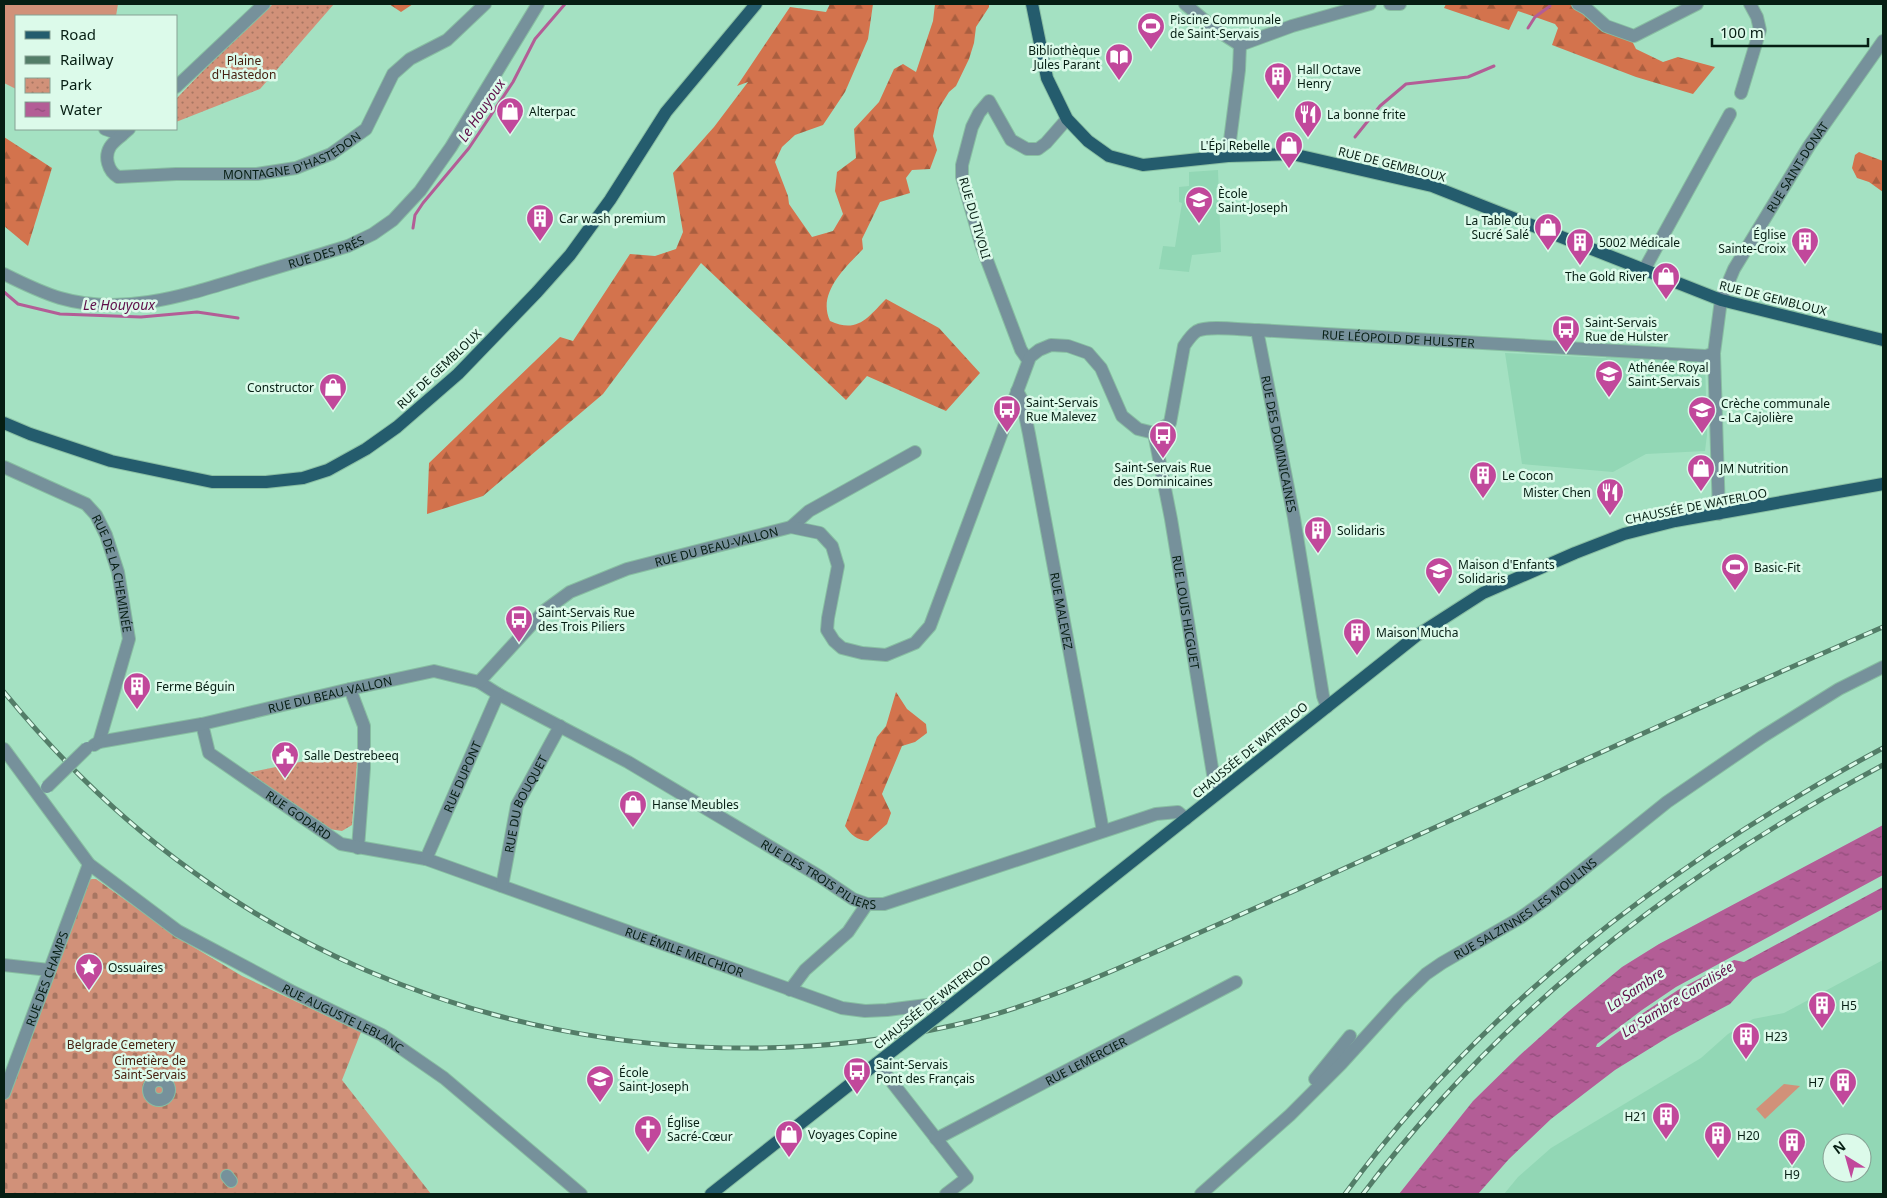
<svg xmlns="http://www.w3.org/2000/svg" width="1887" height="1198" viewBox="0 0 1887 1198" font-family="'Noto Sans',sans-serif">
  <defs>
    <pattern id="forest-firs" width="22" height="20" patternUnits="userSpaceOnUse" patternTransform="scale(1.25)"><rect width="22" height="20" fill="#d3734d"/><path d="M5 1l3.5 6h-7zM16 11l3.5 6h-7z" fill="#a95e3f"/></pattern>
    <pattern id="cemetery-stones" width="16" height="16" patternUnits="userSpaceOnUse" patternTransform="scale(1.25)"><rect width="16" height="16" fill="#d19179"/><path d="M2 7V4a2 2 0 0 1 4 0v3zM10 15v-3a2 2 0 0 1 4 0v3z" fill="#a87662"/></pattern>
    <pattern id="park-dots" width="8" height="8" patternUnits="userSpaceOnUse" patternTransform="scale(1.25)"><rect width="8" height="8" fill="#d19179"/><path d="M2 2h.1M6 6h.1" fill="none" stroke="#a87662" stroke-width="1.8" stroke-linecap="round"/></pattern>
    <pattern id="water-ripples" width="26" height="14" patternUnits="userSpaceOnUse" patternTransform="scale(1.25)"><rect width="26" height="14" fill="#b35d96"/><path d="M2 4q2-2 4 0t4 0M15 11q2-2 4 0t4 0" fill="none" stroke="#904c79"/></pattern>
  </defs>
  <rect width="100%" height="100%" fill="#a4e1c2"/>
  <g fill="#92d7b5" fill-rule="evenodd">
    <polygon points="1218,170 1221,252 1192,255 1189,272 1159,269 1163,246 1175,247 1182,203 1179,202 1179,187 1189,186 1189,172"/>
    <polygon points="1505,353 1606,358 1607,354 1705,360 1707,435 1705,451 1646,454 1613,472 1522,464"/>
    <path d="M1883 960V1194H1504L1518 1177 1551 1148 1701 1058 1728 1034 1753 1019 1784 1013ZM1832 1143H1862V1173H1832Z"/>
  </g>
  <g fill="#d19179">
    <polygon points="4,4 118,4 116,16 16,16 16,89 4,83"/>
    <polygon points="1784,1084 1800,1086 1765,1119 1756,1109"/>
  </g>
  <g fill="url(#forest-firs)">
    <polygon points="389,4 413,4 401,12"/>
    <path d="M830 4H873L868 39 845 92 823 125 795 135 782 147 775 162 788 196 789 204 812 237 833 231 843 214 835 191 837 172 856 158 854 129 879 102 894 69 903 64 916 72 933 21 935 4H989V7L976 27 974 43 969 59 956 86 949 92 939 108 933 136 937 150 930 169 912 170 906 178 910 193 880 202 862 239 863 249C845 268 817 293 830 321 858 334 868 317 886 299L939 328 980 373 946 411 867 376 846 400 701 263 603 394 483 496 427 514 429 463 560 337 573 341 630 254 655 256 676 249 683 232 673 173 714 127 748 82 737 86 790 7 826 12Z"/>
    <polygon points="1446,4 1570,4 1632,41 1636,49 1663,62 1678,57 1715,67 1693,94 1636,77 1552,45 1558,28 1555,24 1518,11 1509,30 1444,8"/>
    <polygon points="4,137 52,168 28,246 4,226"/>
    <polygon points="1859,152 1883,161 1883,192 1869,182 1857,178 1852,168 1855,155"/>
    <path d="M896 692 907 709 926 724 927 733 915 742 902 746 882 794 891 813 887 824 868 841C857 840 851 835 845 826L877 737 886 726Z"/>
  </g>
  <polygon fill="url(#cemetery-stones)" points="92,879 96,879 180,939 242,976 361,1032 342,1080 431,1194 4,1194 4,1101 88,880"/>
  <g fill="url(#park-dots)">
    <polygon points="273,4 334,4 260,89 176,122 176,99 226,47"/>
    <polygon points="358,750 352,825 342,831 329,829 247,773"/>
  </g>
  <polygon fill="url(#water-ripples)" points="1883,825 1883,875 1676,987 1642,1010 1597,1044 1596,1047 1599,1047 1643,1013 1678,990 1734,960 1744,962 1883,887 1883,909 1753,979 1730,1004 1670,1036 1615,1070 1551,1119 1509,1159 1478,1194 1399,1194 1473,1101 1520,1055 1569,1011 1622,967 1659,944"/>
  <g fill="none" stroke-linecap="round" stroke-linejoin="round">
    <g stroke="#b35d96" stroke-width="3">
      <polyline points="1528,28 1535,17 1550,6"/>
      <polyline points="1355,137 1380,106 1406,84 1468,77 1494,66"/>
      <polyline points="413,228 415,215 423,203 469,148 513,82 535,39 565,4"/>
      <polyline points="4,292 18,304 60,314 141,317 197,312 238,318"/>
    </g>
    <g stroke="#88bea2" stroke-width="14">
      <g id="minor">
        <polyline points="1185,4 1215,29 1240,45"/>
        <polyline points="1390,4 1400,4"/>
        <polyline points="1578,4 1587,9 1606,26 1634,36 1697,4"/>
        <polyline points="1240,45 1292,26 1370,4"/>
        <polyline points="176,87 264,4"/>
        <polyline points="1741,93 1760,30 1757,17 1750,4"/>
        <polyline points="105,129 122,135 129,129"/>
        <path id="s1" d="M122 135C119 138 113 142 110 147 104 157 108 171 118 177L176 174H257L296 168 331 154 366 129 393 74 410 59 447 40 485 4"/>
        <polyline points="1228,156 1239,70 1240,45"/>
        <polyline points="1644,270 1730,114"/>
        <path id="s2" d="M4 274C22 283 40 292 60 298 122 316 183 296 242 278 278 267 313 257 348 246L373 234 393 220 420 191 451 147 538 4"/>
        <path id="s3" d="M1257 330 1294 518 1323 696 1327 707"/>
        <polyline points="1028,360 1021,350 982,247 962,177 962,165 972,127 979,113 989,101 1011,140 1027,149 1038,149 1046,143 1067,119"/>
        <path id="s4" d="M1017 391 1022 400 1029 434 1103 831"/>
        <path id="s5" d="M1154 433 1170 423 1184 346C1188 340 1191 335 1197 331 1209 325 1242 330 1257 330L1706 356 1714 353"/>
        <path id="s6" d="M1154 433 1171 519 1213 774 1221 790"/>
        <path id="s7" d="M4 467 86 504 96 515 106 535 118 572 129 639 99 742 94 745"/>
        <path id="s8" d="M1719 514 1714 353 1721 300 1734 269 1809 146 1883 41"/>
        <polyline points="791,527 809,511 915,452"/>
        <path id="s9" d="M479 682 498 694 628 762 819 876 853 899 867 904H884L1156 814 1178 812 1186 819"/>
        <polyline points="350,689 364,726 364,768 358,848"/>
        <path id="s10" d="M202 724 209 753 341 844 426 859 842 1008 865 1011 887 1010 927 1005 949 1007"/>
        <path id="s11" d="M99 742 202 724 350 689 434 671 479 682 544 611 570 592 627 569 791 527 820 533 832 546 838 566 828 618 827 630 834 641 842 648 862 653 886 655 915 643 930 626 1030 357 1039 350 1051 345 1068 346 1088 353 1101 368 1122 416 1138 429 1154 433"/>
        <path id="s12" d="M4 749 89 864 178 931 291 991 382 1035 444 1078 581 1194"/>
        <path id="s13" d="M426 859 498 694"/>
        <path id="s14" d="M502 886 517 805 560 726"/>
        <polyline points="4,965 49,970"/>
        <polyline points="790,990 805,970 848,932 867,904"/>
        <polyline points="877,1063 967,1178 946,1194"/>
        <polyline points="1315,1079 1350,1036"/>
        <circle cx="159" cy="1090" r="10"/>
        <path id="s15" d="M4 1093 89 864"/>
        <path id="s16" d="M936 1139 1236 982"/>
        <polyline points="227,1176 231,1181"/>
        <path id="s17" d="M1201 1194 1290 1115 1341 1064 1399 1000 1426 974 1442 963 1520 918 1544 901 1667 802 1762 737 1839 689 1883 667"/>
      </g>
    </g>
    <g stroke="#88bea2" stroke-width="14">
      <g id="major">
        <polyline points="1032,4 1047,78 1067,119 1088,141 1109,156 1143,165 1228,156 1292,154 1432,186 1721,300 1883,340"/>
        <polyline points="4,423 30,434 111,461 212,482 266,482 303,478 328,470 366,449 397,427 458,374 537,292 570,255 610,200 666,112 756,4"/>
        <polyline points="949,1007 1416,636 1483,593 1575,553 1624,534 1675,521 1883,484"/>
        <polyline points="711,1194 877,1063"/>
      </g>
    </g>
    <use href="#minor" stroke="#76919b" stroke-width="12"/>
    <use href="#major" stroke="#245c6d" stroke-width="12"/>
    <g stroke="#537d68" stroke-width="5">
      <g id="rail">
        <path d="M4 692C59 759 121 820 192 871 407 1029 695 1084 955 1025 1023 1009 1088 982 1151 954 1202 932 1252 909 1303 887 1497 800 1689 711 1883 627"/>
        <path d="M1345 1194C1484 1003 1676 859 1883 748"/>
        <path d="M1363 1194C1387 1162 1413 1131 1440 1101 1567 960 1717 854 1883 765"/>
      </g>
    </g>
    <use href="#rail" stroke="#dcfaea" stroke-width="3" stroke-dasharray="9" stroke-linecap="butt"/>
    <g stroke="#88bea2" stroke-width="14" stroke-linecap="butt">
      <polyline id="minor-bridge" points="47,787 87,748"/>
    </g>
    <g stroke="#88bea2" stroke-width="14" stroke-linecap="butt">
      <polyline id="major-bridge" points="877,1063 949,1007"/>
    </g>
    <use href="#minor-bridge" stroke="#76919b" stroke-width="12"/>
    <use href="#major-bridge" stroke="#245c6d" stroke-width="12"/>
  </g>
  <defs>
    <g id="stadium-pin" transform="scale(1.4375)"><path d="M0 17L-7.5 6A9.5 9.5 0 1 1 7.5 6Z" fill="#c1489b" stroke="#dcfaea"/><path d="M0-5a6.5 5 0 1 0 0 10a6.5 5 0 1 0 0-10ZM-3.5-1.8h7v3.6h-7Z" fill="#fff"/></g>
    <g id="library-pin" transform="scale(1.4375)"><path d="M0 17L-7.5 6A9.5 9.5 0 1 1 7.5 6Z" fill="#c1489b" stroke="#dcfaea"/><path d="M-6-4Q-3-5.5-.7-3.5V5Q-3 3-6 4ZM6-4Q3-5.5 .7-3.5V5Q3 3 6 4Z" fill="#fff"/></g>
    <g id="building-pin" transform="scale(1.4375)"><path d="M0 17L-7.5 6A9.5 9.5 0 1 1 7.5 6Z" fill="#c1489b" stroke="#dcfaea"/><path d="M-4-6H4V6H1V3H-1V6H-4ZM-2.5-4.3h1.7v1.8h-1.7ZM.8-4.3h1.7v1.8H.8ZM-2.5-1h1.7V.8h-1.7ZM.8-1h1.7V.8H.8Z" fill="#fff"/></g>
    <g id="shop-pin" transform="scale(1.4375)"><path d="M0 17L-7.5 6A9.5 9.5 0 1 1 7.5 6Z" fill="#c1489b" stroke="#dcfaea"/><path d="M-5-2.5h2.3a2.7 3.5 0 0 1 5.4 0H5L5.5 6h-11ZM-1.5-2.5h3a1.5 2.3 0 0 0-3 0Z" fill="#fff"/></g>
    <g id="restaurant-pin" transform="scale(1.4375)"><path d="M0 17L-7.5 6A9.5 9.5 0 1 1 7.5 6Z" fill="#c1489b" stroke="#dcfaea"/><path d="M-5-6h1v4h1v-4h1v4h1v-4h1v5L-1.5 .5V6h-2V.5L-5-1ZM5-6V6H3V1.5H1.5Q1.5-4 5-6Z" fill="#fff"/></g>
    <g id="school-pin" transform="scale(1.4375)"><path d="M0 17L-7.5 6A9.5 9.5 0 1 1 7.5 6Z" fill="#c1489b" stroke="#dcfaea"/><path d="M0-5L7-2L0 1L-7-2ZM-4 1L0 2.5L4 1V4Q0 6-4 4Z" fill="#fff"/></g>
    <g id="bus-pin" transform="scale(1.4375)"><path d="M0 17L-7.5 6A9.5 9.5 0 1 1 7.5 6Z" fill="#c1489b" stroke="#dcfaea"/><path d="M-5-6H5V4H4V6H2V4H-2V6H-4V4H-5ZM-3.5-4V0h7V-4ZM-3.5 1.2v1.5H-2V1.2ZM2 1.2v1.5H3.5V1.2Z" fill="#fff"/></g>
    <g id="civic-pin" transform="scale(1.4375)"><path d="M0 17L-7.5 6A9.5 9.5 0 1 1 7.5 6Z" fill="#c1489b" stroke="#dcfaea"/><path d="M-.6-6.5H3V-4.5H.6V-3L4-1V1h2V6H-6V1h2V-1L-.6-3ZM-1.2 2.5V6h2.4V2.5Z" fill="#fff"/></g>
    <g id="sight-pin" transform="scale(1.4375)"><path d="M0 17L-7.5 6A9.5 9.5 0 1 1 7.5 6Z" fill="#c1489b" stroke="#dcfaea"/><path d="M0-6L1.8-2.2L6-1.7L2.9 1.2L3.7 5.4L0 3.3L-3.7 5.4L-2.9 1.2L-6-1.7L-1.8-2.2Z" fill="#fff"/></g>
    <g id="church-pin" transform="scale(1.4375)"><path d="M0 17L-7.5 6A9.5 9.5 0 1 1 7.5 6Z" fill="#c1489b" stroke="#dcfaea"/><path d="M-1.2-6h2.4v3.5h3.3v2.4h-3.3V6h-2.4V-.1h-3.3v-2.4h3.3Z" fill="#fff"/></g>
  </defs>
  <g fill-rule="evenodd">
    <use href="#stadium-pin" x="1151" y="26"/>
    <use href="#library-pin" x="1119" y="57"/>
    <use href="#building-pin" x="1278" y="76"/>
    <use href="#shop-pin" x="510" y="111"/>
    <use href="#restaurant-pin" x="1308" y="114"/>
    <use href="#shop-pin" x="1289" y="145"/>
    <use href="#school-pin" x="1199" y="200"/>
    <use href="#building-pin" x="540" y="218"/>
    <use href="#shop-pin" x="1548" y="227"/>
    <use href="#building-pin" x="1805" y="241"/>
    <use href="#building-pin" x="1580" y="242"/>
    <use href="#shop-pin" x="1666" y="276"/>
    <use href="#bus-pin" x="1566" y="329"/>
    <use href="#school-pin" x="1609" y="374"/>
    <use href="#shop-pin" x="333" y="387"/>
    <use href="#bus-pin" x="1007" y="409"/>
    <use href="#school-pin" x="1702" y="410"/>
    <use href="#bus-pin" x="1163" y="435"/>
    <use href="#shop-pin" x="1701" y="468"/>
    <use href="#building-pin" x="1483" y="475"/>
    <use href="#restaurant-pin" x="1610" y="492"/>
    <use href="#building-pin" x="1318" y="530"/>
    <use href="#stadium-pin" x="1735" y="567"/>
    <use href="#school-pin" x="1439" y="571"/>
    <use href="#bus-pin" x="519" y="619"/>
    <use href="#building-pin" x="1357" y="632"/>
    <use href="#building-pin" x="137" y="686"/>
    <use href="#civic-pin" x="285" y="755"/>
    <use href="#shop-pin" x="633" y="804"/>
    <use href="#sight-pin" x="89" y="967"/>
    <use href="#building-pin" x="1822" y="1005"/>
    <use href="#building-pin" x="1746" y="1036"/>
    <use href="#bus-pin" x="857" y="1071"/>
    <use href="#school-pin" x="600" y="1079"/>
    <use href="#building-pin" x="1843" y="1082"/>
    <use href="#building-pin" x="1666" y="1116"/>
    <use href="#church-pin" x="648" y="1129"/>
    <use href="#shop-pin" x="789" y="1134"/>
    <use href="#building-pin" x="1718" y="1135"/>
    <use href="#building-pin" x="1792" y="1142"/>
  </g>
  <g text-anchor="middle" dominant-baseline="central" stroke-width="5" stroke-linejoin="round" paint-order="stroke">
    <g font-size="12" fill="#061e13" stroke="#dcfaea" text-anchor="start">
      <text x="1170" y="19">Piscine Communale<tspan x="1170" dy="14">de Saint-Servais</tspan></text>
      <text x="1100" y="50" text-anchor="end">Bibliothèque<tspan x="1100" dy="14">Jules Parant</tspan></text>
      <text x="1297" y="69">Hall Octave<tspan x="1297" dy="14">Henry</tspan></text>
      <text x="529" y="111">Alterpac</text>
      <text x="1327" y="114">La bonne frite</text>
      <text x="1270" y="145" text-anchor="end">L'Épi Rebelle</text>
      <text x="1218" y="193">Ècole<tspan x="1218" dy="14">Saint-Joseph</tspan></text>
      <text x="559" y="218">Car wash premium</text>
      <text x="1529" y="220" text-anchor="end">La Table du<tspan x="1529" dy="14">Sucré Salé</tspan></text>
      <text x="1786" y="234" text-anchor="end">Église<tspan x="1786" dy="14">Sainte-Croix</tspan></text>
      <text x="1599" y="242">5002 Médicale</text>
      <text x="1647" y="276" text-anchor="end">The Gold River</text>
      <text x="1585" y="322">Saint-Servais<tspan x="1585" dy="14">Rue de Hulster</tspan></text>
      <text x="1628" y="367">Athénée Royal<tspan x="1628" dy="14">Saint-Servais</tspan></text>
      <text x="314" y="387" text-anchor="end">Constructor</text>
      <text x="1026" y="402">Saint-Servais<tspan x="1026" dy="14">Rue Malevez</tspan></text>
      <text x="1721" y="403">Crèche communale<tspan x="1721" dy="14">- La Cajolière</tspan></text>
      <text x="1163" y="467" text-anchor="middle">Saint-Servais Rue<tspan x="1163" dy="14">des Dominicaines</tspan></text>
      <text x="1720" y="468">JM Nutrition</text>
      <text x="1502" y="475">Le Cocon</text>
      <text x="1591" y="492" text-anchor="end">Mister Chen</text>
      <text x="1337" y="530">Solidaris</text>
      <text x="1458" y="564">Maison d'Enfants<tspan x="1458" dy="14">Solidaris</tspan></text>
      <text x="1754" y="567">Basic-Fit</text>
      <text x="538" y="612">Saint-Servais Rue<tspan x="538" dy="14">des Trois Piliers</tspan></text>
      <text x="1376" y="632">Maison Mucha</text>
      <text x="156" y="686">Ferme Béguin</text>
      <text x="304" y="755">Salle Destrebeeq</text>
      <text x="652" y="804">Hanse Meubles</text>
      <text x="108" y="967">Ossuaires</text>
      <text x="1841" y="1005">H5</text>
      <text x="1765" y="1036">H23</text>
      <text x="876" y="1064">Saint-Servais<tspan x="876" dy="14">Pont des Français</tspan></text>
      <text x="619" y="1072">École<tspan x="619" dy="14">Saint-Joseph</tspan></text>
      <text x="1824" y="1082" text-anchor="end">H7</text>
      <text x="1647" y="1116" text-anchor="end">H21</text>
      <text x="667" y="1122">Église<tspan x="667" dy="14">Sacré-Cœur</tspan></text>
      <text x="808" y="1134">Voyages Copine</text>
      <text x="1737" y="1135">H20</text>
      <text x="1792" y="1174" text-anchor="middle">H9</text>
    </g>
    <g font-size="12" fill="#472111" stroke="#dcfaea">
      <text x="244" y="60">Plaine<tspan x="244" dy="14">d'Hastedon</tspan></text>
      <text x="121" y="1044">Belgrade Cemetery</text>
      <text x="150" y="1060">Cimetière de<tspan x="150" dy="14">Saint-Servais</tspan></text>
    </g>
    <g font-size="12" fill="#061e13" stroke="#dcfaea">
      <text stroke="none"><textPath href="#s1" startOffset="229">MONTAGNE D'HASTEDON</textPath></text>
      <text transform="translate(1392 164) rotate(14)">RUE DE GEMBLOUX</text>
      <text stroke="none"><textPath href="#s8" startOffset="368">RUE SAINT-DONAT</textPath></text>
      <text transform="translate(975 218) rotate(74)">RUE DU TIVOLI</text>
      <text stroke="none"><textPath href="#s2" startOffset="335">RUE DES PRÉS</textPath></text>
      <text transform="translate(1773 298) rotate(14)">RUE DE GEMBLOUX</text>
      <text stroke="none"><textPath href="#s5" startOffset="319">RUE LÉOPOLD DE HULSTER</textPath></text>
      <text transform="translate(439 369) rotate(-43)">RUE DE GEMBLOUX</text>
      <text stroke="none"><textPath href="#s3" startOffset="116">RUE DES DOMINICAINES</textPath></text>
      <text transform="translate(1696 506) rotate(-11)">CHAUSSÉE DE WATERLOO</text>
      <text stroke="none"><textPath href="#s11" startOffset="671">RUE DU BEAU-VALLON</textPath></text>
      <text stroke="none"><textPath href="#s7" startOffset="166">RUE DE LA CHEMINÉE</textPath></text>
      <text stroke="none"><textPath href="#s4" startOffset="225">RUE MALEVEZ</textPath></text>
      <text stroke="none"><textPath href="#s6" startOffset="182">RUE LOUIS HICGUET</textPath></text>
      <text stroke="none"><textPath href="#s11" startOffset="236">RUE DU BEAU-VALLON</textPath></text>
      <text transform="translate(1250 750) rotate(-39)">CHAUSSÉE DE WATERLOO</text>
      <text stroke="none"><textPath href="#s13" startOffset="90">RUE DUPONT</textPath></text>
      <text stroke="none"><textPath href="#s14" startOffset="86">RUE DU BOUQUET</textPath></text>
      <text stroke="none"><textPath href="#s10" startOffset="139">RUE GODARD</textPath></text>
      <text stroke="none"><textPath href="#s9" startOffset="391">RUE DES TROIS PILIERS</textPath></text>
      <text stroke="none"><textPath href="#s17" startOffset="434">RUE SALZINNES LES MOULINS</textPath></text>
      <text stroke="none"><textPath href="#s10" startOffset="551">RUE ÉMILE MELCHIOR</textPath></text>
      <text stroke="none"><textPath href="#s15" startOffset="122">RUE DES CHAMPS</textPath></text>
      <text transform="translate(932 1002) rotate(-38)">CHAUSSÉE DE WATERLOO</text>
      <text stroke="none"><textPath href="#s12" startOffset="441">RUE AUGUSTE LEBLANC</textPath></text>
      <text stroke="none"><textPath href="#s16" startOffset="169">RUE LEMERCIER</textPath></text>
    </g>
    <g font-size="14" font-style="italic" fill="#5f0e49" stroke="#dcfaea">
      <text transform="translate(481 110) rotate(-56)">Le Houyoux</text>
      <text x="119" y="304">Le Houyoux</text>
      <text transform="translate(1635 989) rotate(-34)">La Sambre</text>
      <text transform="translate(1677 999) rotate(-32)">La Sambre Canalisée</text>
    </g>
  </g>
  <rect width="1887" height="1198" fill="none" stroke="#061e13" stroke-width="10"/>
  <rect x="15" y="15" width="162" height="115" fill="#dcfaea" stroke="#86a294"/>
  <rect x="25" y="31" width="25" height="8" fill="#245c6d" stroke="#86a294"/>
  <text x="60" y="40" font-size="15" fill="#061e13">Road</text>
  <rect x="25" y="56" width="25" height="8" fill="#537d68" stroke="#86a294"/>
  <text x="60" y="65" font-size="15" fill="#061e13">Railway</text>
  <rect x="25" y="78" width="25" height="15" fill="url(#park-dots)" stroke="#86a294"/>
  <text x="60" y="90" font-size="15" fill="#061e13">Park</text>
  <rect x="25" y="102" width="25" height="15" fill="url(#water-ripples)" stroke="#86a294"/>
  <text x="60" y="115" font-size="15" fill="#061e13">Water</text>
  <g transform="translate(1847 1158) rotate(323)"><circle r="24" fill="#dcfaea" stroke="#86a294"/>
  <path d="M0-4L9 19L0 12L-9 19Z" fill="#c1489b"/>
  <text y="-8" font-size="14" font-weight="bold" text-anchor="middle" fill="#061e13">N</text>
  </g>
  <path d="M1712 38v8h156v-8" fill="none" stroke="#061e13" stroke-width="2.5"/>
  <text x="1720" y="38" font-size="15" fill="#061e13" stroke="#dcfaea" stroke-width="4" paint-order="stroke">100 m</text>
</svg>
